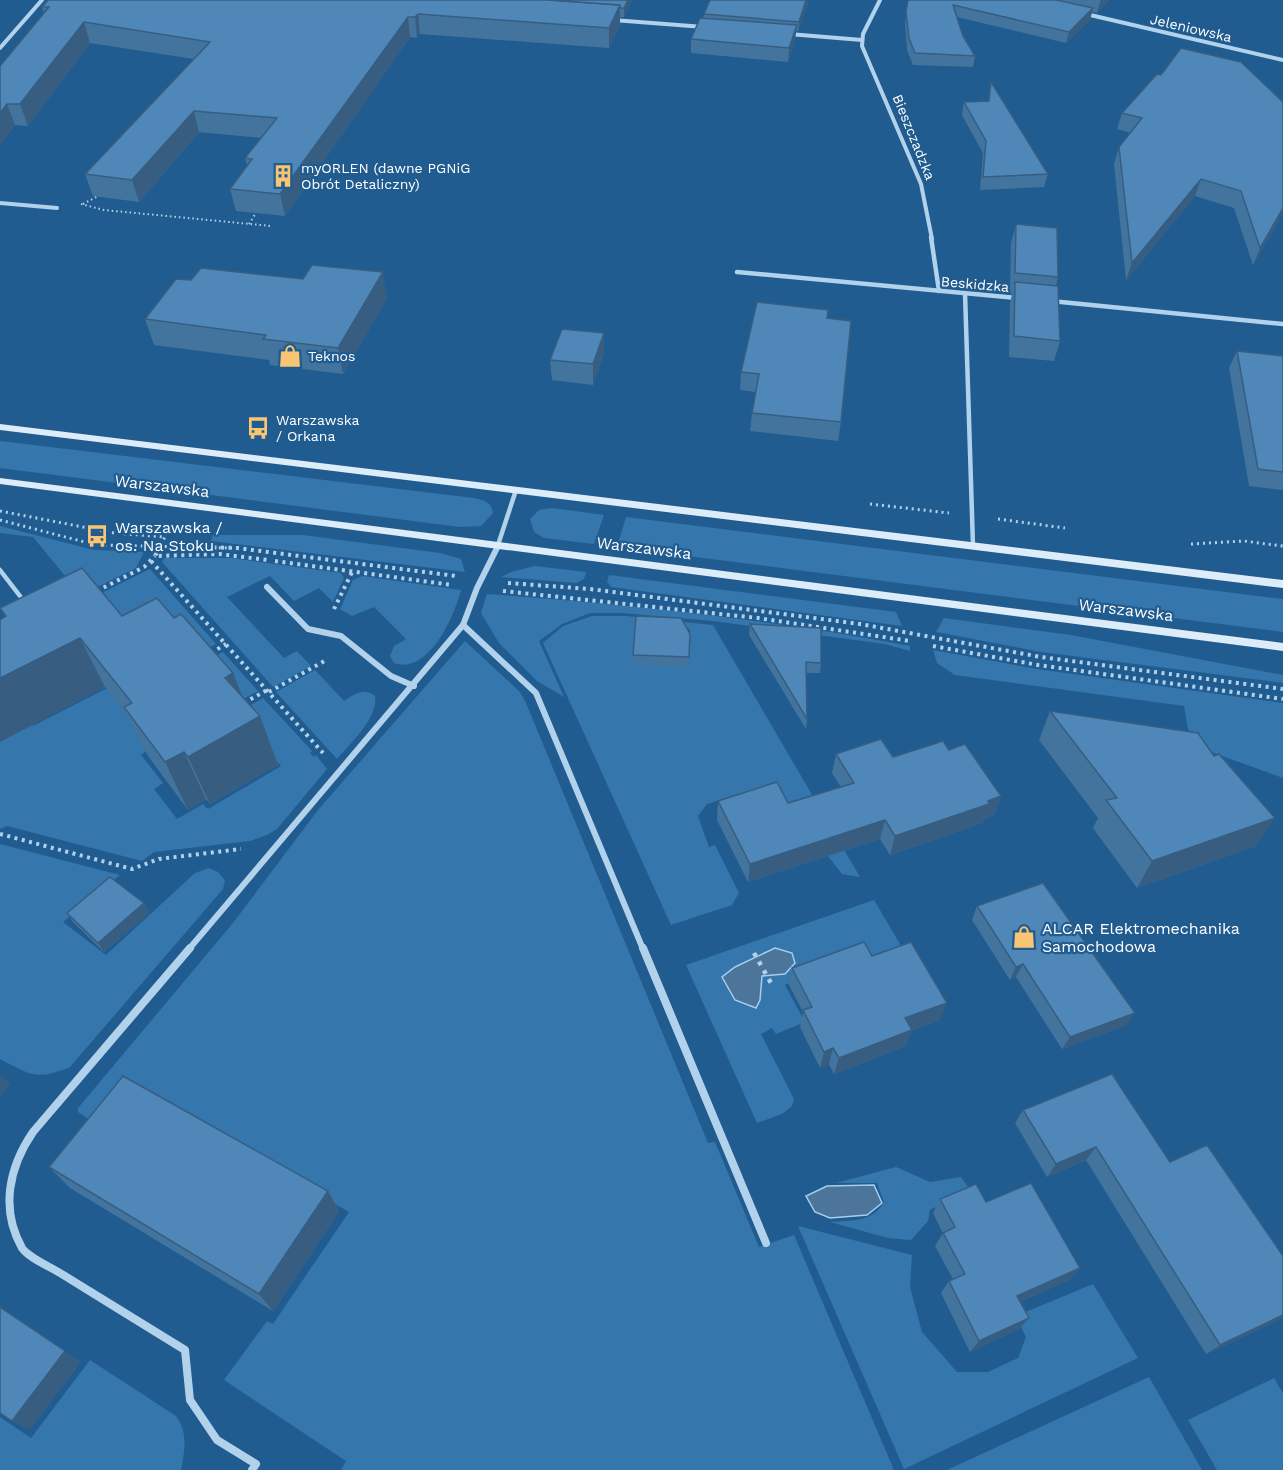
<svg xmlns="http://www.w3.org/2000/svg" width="1283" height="1470" viewBox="0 0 1283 1470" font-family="'Work Sans',sans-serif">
  <rect width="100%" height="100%" fill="#215c90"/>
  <g fill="#3576ad" fill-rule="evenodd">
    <path d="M0 441 474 498C484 500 491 502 493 513L481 526 460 527 0 468Z"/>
    <polygon points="552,508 604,515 594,544 544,538 534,532 530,519 539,510"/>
    <polygon points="626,517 1283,599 1283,632 617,547"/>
    <polygon points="0,526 94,550 144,552 136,568 45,613 66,577 33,537 0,533"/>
    <polygon points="213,535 303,535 440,553 461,559 465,572 211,541"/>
    <polygon points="164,558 231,558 341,573 344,578 333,602 319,588 294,601 270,576 227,597 284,658 297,651 311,666 273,687 162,562"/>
    <polygon points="535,566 586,572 584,579 576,583 501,577 514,571"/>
    <polygon points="150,569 216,644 189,658 12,637"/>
    <polygon points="609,575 896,612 902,626 611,587 607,582"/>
    <path d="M362 576 461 590C454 618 428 675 394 663L390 656 394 646 406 639 374 607 352 616 340 609 353 580Z"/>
    <path d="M487 594C627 604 772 620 910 646V651L885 644 713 621 622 613H590L562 624 539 641 564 697 537 681 499 643 481 613Z"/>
    <path d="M592 616H626L713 625 860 877 842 874 828 856 806 816 751 809 742 793 707 804 698 816 709 847 715 845 739 893 732 905 671 925 543 643 563 626ZM636 626 690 629 689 667Z"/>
    <polygon points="944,618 1071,635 1283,675 1283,683 1041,652 936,632"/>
    <polygon points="465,641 520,692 526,703 708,1143 715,1142 759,1247 794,1235 894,1470 341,1470 346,1461 224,1380 267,1321 273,1324 349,1212 128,1087 96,1124 78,1112 78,1108 233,923 318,810"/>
    <polygon points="933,650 1037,669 1283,703 1283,778 1203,749 1188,729 1184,706 955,675 937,663"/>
    <polygon points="223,652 258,691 224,710 216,656"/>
    <path d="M315 670 344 701C355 694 363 687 375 696 378 719 350 743 337 759L276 692Z"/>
    <polygon points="117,683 150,730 138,737 148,750 141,755 163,783 154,789 177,819 203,804 208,809 281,766 249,729 243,710 263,698 312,751 310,753 314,757 316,755 327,769 277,829 267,835 250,841 154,852 142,861 7,826 0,829 0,737 30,722 33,726"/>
    <path d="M0 844 120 875 63 922 106 955 195 873 209 868 218 872 225 880 223 889 70 1067C36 1081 31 1075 0 1059Z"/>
    <path d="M874 900 907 956H862L785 985 805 1022 776 1034 772 1028 761 1034 794 1099 792 1106 782 1114 757 1123 686 965ZM775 948 792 953 780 975 762 976 735 967Z"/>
    <path d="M896 1167 930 1182 961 1177 970 1190 930 1210 928 1221 911 1240 888 1238 830 1222C852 1220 872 1223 884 1202L877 1183H836Z"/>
    <polygon points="798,1226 912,1255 910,1287 922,1332 957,1372 988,1372 1018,1358 1026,1337 1016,1316 1093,1284 1138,1358 904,1469"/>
    <path d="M90 1360 176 1416C188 1432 185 1451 181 1470H0V1417L31 1438Z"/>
    <polygon points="1149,1377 1202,1470 947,1470"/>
    <polygon points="1274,1378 1283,1393 1283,1470 1217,1470 1188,1420"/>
  </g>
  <g fill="#4c7599" stroke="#a5ceee" stroke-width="1.5">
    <polygon points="775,948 792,953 795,963 785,974 762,976 760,1000 756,1008 735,1000 722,977 735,967"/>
    <polygon points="874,1185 882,1203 867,1215 830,1218 815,1212 806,1196 827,1186"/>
  </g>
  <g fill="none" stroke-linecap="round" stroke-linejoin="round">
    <g stroke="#b2d2ec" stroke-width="2" stroke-dasharray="1.5 3" stroke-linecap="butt">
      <polyline points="81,204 104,210 271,226"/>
      <polyline points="83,204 100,195"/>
      <polyline points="249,224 256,213"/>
    </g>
    <g stroke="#b2d2ec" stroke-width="3" stroke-dasharray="2 4" stroke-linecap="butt">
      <polyline points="870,504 949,513"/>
      <polyline points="0,511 114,533 165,537 159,548"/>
      <polyline points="998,519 1065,528"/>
      <polyline points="0,520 96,545 232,548"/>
      <polyline points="1191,544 1244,541 1283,546"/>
    </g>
    <g stroke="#b2d2ec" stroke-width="4" stroke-dasharray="3 4.5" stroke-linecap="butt">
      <polyline points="160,546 155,556 219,554 268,560"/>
      <polyline points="161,546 237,548 456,576"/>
      <polyline points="151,561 323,753"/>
      <polyline points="275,561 452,585"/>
      <polyline points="508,583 590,589 860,624 1041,657 1283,689"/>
      <polyline points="97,591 144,567 155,556"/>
      <polyline points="503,591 758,618 910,641"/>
      <polyline points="334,609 352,572"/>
      <polyline points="933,646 1038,665 1283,699"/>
      <polyline points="211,653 226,644"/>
      <polyline points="269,692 328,659"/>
      <polyline points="244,703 267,690"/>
      <polyline points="0,834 132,869 159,859 241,849"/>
    </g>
    <polyline stroke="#b2d2ec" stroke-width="4.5" stroke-dasharray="4 6" stroke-linecap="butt" points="754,953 771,983"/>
    <polyline stroke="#b2d2ec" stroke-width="4.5" points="0,570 20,596"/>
    <g stroke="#b2d2ec" stroke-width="4">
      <polyline points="880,0 863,34 862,46 921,184 932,239"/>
      <polyline points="1086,14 1283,60"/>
      <polyline points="613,20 704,27"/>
      <polyline points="789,34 862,40"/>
      <polyline points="0,48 42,0"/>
      <polyline points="0,203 57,208"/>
    </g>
    <g stroke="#b2d2ec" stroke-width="4.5">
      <polyline points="931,237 939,291"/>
      <polyline points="737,272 1017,298"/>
      <polyline points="965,293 973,546"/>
      <polyline points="1051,301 1283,324"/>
      <polyline points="497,548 516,490"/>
    </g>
    <g stroke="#b2d2ec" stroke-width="6">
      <polyline points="498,546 477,588 463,625 536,693 643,949"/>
      <polyline points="267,587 308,629 341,636 391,676 414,686"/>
      <polyline points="189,949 463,625"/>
    </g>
    <g stroke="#b2d2ec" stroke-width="8">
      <path d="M190 948 33 1132C9 1167 0 1209 22 1248 29 1258 49 1266 60 1273 102 1299 143 1324 185 1350L190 1400 217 1440 256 1464 252 1470"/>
      <polyline points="643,948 766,1243"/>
    </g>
    <g fill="#ddecf9" fill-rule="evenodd">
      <polygon points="0,424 1283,580 1283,588 0,430"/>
      <polygon points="0,478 1283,643 1283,651 0,484"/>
    </g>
  </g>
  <g fill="#43749e">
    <polygon points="632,0 624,17 620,17 620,25 609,48 420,34 417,38 410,37 285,216 236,211 230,189 247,165 245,158 262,138 199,132 139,202 93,196 85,174 194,59 90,43 28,126 15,125 0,145 0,66 44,13 42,7"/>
    <polygon points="809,0 798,31 796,31 795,39 788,62 691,53 691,39 703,18 704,14"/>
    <polygon points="908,0 1109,0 1097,13 1092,12 1090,20 1066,43 957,17 963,36 975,56 973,67 913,65 907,50 905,23"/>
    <polygon points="991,82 1048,174 1044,187 980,190 983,153 962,115 964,102 988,101"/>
    <polygon points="1283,102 1283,213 1253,265 1234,208 1195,196 1126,280 1114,164 1119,147 1131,133 1117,129 1122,113"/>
    <polygon points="1016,224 1058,277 1056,286 1060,341 1054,361 1009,357 1010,303 1012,294 1010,293 1011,243"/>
    <polygon points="387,298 343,374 270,365 269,360 154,345 145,319"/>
    <polygon points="827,318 841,422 838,441 750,431 752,413 756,392 740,390 741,372"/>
    <polygon points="604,333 604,353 593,385 552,380 550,360"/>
    <polygon points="1237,351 1283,356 1283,490 1249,486 1229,368"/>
    <polygon points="0,608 122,616 242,697 260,716 278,765 210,804 206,799 188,810 148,756 128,717 105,687 0,742 0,620 5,617"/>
    <polygon points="750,624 821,663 820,673 806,673 807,719 806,729 749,635"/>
    <polygon points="690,634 689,667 633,665 633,655"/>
    <polygon points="1050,711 1256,846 1137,888 1093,828 1098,818 1039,740"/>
    <polygon points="949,750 1001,796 994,815 984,819 982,823 890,855 880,839 748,882 717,820 718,801 788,803 841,787 832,773 836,754 893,757"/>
    <polygon points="144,903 149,913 104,952 73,922 67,913"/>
    <polygon points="977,906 1127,1025 1062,1049 1016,977 1010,980 972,920"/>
    <polygon points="872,956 940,1020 912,1030 906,1046 834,1074 829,1064 820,1068 800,1027 803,1012 789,985 792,968"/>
    <polygon points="1023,1110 1170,1162 1283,1318 1206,1354 1086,1160 1047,1177 1015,1123"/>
    <polygon points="49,1167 328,1191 339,1211 273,1311 70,1188"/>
    <polygon points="940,1199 986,1202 1080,1268 1069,1280 1020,1302 1019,1329 970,1352 941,1293 949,1281 953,1279 935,1246 943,1233 933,1213"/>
  </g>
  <g fill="#375e81">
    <polygon points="628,0 632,0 624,17 624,8"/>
    <polygon points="806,0 809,0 798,31 799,22"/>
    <polygon points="1101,0 1109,0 1097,13 1100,2"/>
    <polygon points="620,5 620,25 609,48 609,28"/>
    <polygon points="1093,8 1090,20 1066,43 1069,32"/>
    <polygon points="418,14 420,34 417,38 415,17"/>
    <polygon points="408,17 410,37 285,216 280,194"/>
    <polygon points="84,22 90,43 28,126 20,104"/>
    <polygon points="797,25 795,39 788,62 789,48"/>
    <polygon points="7,104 15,125 0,145 0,113"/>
    <polygon points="194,111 199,132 139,202 132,180"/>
    <polygon points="1201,179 1195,196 1126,280 1132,263"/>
    <polygon points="1283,208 1283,213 1253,265 1260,248"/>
    <polygon points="383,272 387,298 343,374 338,348"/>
    <polygon points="604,333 604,353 593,385 593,364"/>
    <polygon points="80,638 105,687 0,742 0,678"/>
    <polygon points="233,673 252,721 260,716 278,765 210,804 188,757 225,678"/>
    <polygon points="184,752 206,799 188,810 165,762"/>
    <polygon points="1001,796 994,815 984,819 982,823 890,855 895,836"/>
    <polygon points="1275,818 1256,846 1137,888 1152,861"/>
    <polygon points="885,820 880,839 748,882 750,864"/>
    <polygon points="144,903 149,913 104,952 98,943"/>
    <polygon points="1023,964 1016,977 1010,980 1016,967"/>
    <polygon points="947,1003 940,1020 912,1030 906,1046 834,1074 839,1058 905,1018"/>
    <polygon points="1135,1013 1127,1025 1062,1049 1070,1037"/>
    <polygon points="833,1048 829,1064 820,1068 824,1052"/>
    <polygon points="0,1074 10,1084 0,1096"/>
    <polygon points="1096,1147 1086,1160 1047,1177 1056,1164"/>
    <polygon points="328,1191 339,1211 273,1311 259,1294"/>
    <polygon points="1080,1268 1069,1280 1007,1308 1017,1296"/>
    <polygon points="0,1307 81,1362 30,1430 12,1421"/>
    <polygon points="1283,1315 1283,1318 1206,1354 1220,1345"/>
    <polygon points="1029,1318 1019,1329 970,1352 979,1341"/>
  </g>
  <g fill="#4e87b8" stroke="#375e81" stroke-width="1.5">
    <polygon points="48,0 549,0 620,5 609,28 418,14 415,17 408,17 280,194 230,189 252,159 245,158 277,118 194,111 132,180 85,174 210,42 84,22 20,104 7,104 0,113 0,66 49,7 42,7"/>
    <polygon points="549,0 628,0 624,8 620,8 620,5"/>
    <polygon points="710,0 806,0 799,22 704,14"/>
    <polygon points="908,0 1056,0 1093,8 1069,32 953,5 963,36 975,56 915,53 909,38 906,12"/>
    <polygon points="700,18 797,25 789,48 691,39"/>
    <polygon points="1181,48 1241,62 1283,102 1283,208 1260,248 1241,191 1201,179 1132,263 1119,147 1142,118 1122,113 1157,74 1161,75"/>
    <polygon points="991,82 1048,174 983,177 986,141 964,102 989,101"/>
    <polygon points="1016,224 1057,228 1058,277 1015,273"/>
    <polygon points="312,265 383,272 338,348 263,339 266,335 145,319 176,279 191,280 201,268 303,279"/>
    <polygon points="1015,282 1058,286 1060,341 1014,336"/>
    <polygon points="757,302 828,310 827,318 851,321 841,422 752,413 759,374 741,372"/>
    <polygon points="562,329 604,333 593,364 550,360"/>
    <polygon points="1237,351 1283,356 1283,472 1258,469"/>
    <polygon points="82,568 122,616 157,598 174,618 181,614 233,673 225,678 260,716 188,757 184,752 165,762 124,707 132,703 80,638 0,678 0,620 6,616 0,608"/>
    <polygon points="636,616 681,618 690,634 689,657 633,655"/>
    <polygon points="750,624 821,628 821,663 806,662 807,719"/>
    <polygon points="1050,711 1198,733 1214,756 1219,754 1275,818 1152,861 1106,800 1117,798"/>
    <polygon points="881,739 893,757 943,741 949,750 965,744 1001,796 988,801 989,804 895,836 885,820 750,864 718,801 777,782 788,803 854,783 836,754"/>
    <polygon points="110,877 144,903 98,943 67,913"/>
    <polygon points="1043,883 1135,1013 1070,1037 1023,964 1016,967 977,906"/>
    <polygon points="864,942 872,956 911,942 947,1003 905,1018 912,1030 839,1058 833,1048 824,1052 803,1010 812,1007 792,968"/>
    <polygon points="1112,1074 1170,1162 1207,1145 1283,1256 1283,1315 1220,1345 1096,1147 1056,1164 1023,1110"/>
    <polygon points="123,1076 328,1191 259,1294 49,1167"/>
    <polygon points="1031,1183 1080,1268 1017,1296 1029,1318 979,1341 949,1281 965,1274 943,1233 955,1227 940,1199 976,1184 986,1202"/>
    <polygon points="0,1307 65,1351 12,1421 0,1413"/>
  </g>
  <defs>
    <g id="building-bare" transform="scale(1.8)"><path d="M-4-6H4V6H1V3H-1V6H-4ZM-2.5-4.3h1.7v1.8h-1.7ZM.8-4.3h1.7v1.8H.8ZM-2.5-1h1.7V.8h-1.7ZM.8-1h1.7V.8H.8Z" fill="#f9c573" stroke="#215c90" stroke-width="2.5" paint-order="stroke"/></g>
    <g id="shop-bare" transform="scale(1.8)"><path d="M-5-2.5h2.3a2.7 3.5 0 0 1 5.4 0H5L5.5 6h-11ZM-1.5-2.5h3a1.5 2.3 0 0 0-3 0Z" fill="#f9c573" stroke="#215c90" stroke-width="2.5" paint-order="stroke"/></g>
    <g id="bus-bare" transform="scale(1.8)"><path d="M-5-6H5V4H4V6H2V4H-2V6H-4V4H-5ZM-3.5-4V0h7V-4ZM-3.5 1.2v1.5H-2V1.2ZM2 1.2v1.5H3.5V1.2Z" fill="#f9c573" stroke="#215c90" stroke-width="2.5" paint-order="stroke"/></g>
  </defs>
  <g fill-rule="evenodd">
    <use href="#building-bare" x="283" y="176"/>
    <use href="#shop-bare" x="290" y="356"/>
    <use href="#bus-bare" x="258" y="428"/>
    <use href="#bus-bare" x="97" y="536"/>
    <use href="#shop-bare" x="1024" y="937"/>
  </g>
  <g text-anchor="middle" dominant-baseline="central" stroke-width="4.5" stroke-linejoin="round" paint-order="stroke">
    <g font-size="14" fill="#fff" stroke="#215c90">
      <text transform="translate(1191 28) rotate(13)">Jeleniowska</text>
      <text transform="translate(914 137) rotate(68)">Bieszczadzka</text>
      <text transform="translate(975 284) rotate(5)">Beskidzka</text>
    </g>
    <g font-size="14" fill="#fff" stroke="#215c90" text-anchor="start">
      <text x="301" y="168">myORLEN (dawne PGNiG<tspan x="301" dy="16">Obrót Detaliczny)</tspan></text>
      <text x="308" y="356">Teknos</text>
      <text x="276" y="420">Warszawska<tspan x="276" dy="16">/ Orkana</tspan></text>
    </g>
    <g font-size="16" fill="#fff" stroke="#215c90">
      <text transform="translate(162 486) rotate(7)">Warszawska</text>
      <text transform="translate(644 548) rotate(7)">Warszawska</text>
      <text transform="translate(1126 610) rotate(7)">Warszawska</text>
    </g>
    <g font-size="16" fill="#fff" stroke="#215c90" text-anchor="start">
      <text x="115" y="527">Warszawska /<tspan x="115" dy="18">os. Na Stoku</tspan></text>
      <text x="1042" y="928">ALCAR Elektromechanika<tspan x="1042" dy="18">Samochodowa</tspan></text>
    </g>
  </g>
</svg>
